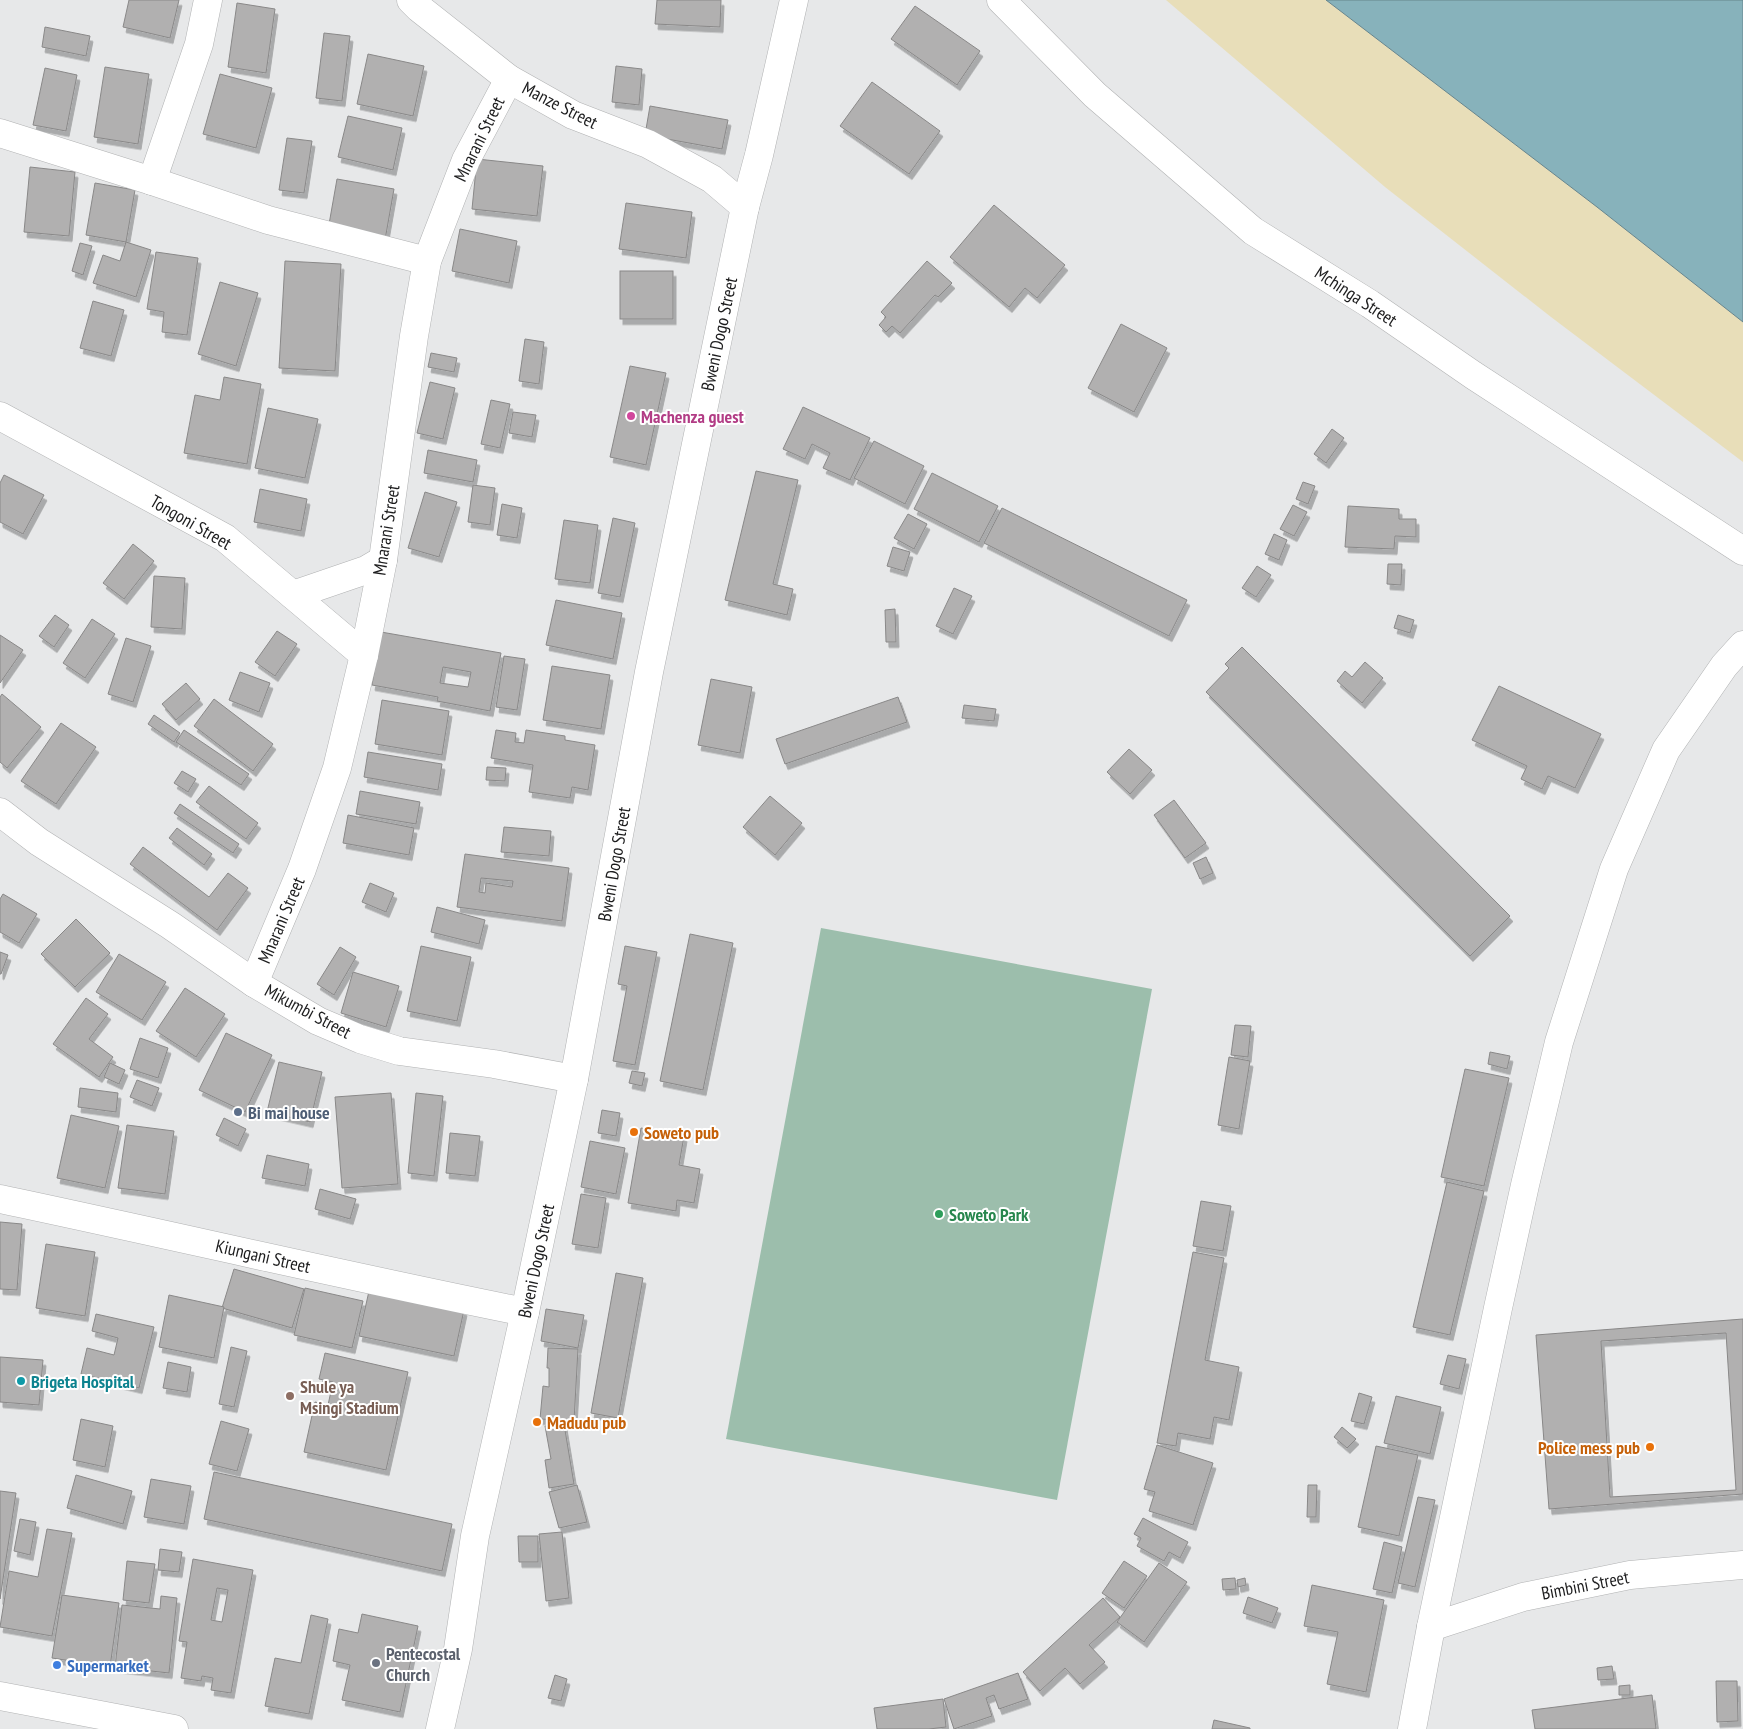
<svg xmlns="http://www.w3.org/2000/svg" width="1743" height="1729" viewBox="0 0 1743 1729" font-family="'PT Sans Narrow',sans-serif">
  <defs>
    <filter id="shadow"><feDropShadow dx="3" dy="5.5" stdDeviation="0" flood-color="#0004"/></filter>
  </defs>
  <rect width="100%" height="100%" fill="#e7e8e9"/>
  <polygon fill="#9cbeac" points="821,928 1152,989 1057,1500 726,1439"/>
  <polygon fill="#e8deb9" points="1166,0 1326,0 1597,207 1743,322 1743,462 1551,317 1385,187"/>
  <polygon fill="#87b2bb" stroke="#67858c" points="1326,0 1743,0 1743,322 1597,207"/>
  <g fill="#b1b0b0" stroke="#898888" fill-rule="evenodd" filter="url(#shadow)">
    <polygon points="129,0 179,0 170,38 123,27"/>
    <polygon points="657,0 721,0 720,27 655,24"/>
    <polygon points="237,3 275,9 266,73 228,67"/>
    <polygon points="915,6 980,51 957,85 891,39"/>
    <polygon points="45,27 90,36 86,56 42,47"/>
    <polygon points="324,33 350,36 342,101 316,98"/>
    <polygon points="368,54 424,66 413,116 357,104"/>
    <polygon points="616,66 642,69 639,105 612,102"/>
    <polygon points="105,67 149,74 138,144 94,137"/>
    <polygon points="45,68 77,75 66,131 33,125"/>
    <polygon points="220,74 272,88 256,148 203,134"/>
    <polygon points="872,82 940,131 909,174 840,126"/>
    <polygon points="650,106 728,120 722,149 645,135"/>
    <polygon points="348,116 402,128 393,170 338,157"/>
    <polygon points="287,138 312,141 304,193 279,190"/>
    <polygon points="477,159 543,166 537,216 472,209"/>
    <polygon points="30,167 75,172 69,236 24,232"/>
    <polygon points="337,179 394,189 385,240 328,230"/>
    <polygon points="95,183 135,190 126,242 86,235"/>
    <polygon points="626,203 692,212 686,258 619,249"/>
    <polygon points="994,205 1065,265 1037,298 1025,288 1009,307 950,257"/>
    <polygon points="460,229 517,241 509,283 452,271"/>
    <polygon points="126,242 151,250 136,297 93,283 103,255 120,261"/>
    <polygon points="80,243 92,246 83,275 72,271"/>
    <polygon points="156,252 198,258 187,335 162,332 164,312 147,309"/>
    <polygon points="285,261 341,264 335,371 279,368"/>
    <polygon points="927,261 952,283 938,297 935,295 900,333 892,326 886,332 879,325 886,317 881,312"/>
    <rect x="620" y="271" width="53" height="48"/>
    <polygon points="220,282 258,293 236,366 198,354"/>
    <polygon points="93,301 124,310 111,356 80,348"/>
    <polygon points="1121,324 1167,348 1134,412 1088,388"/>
    <polygon points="525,339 544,342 539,384 519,381"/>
    <polygon points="431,353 457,358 454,372 428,367"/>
    <polygon points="630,366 666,373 646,465 610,457"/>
    <polygon points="224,377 261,384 247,464 184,453 195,395 220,400"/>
    <polygon points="430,382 455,388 443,439 417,433"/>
    <polygon points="491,400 510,404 500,448 481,444"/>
    <polygon points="803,407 870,438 850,480 823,468 830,453 812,444 805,459 783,449"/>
    <polygon points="268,408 318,419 305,478 255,468"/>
    <polygon points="513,412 536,415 532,437 509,433"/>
    <polygon points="1332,429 1344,438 1326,463 1314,454"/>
    <polygon points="874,441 924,466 905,504 854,478"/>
    <polygon points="428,450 477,460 473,482 424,473"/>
    <polygon points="756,471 798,480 773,584 793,589 787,615 725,600"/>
    <polygon points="932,473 998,506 979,542 914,509"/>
    <polygon points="4,475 44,495 23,534 0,522 0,483"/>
    <polygon points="1303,482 1315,486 1308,504 1296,499"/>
    <polygon points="473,485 495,488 490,525 468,522"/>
    <polygon points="260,489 307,499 301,531 254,522"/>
    <polygon points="425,492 457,502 439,557 408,548"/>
    <polygon points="502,504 522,508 517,538 497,535"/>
    <polygon points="1293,505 1307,512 1294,536 1280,529"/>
    <polygon points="1348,506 1399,509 1399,519 1416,519 1416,537 1395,536 1394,549 1345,547"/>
    <polygon points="1002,508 1187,600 1169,636 984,543"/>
    <polygon points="908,514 927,524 914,549 894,538"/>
    <polygon points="613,518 635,523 620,597 598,593"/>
    <polygon points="564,520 598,525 590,583 555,579"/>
    <polygon points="1274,534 1287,540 1279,560 1265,554"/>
    <polygon points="133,544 154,561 124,599 103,583"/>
    <polygon points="893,547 910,552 904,571 887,566"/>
    <polygon points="1388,564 1402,564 1401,585 1387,584"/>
    <polygon points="1257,566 1271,575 1256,597 1242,588"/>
    <polygon points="154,576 185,578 182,629 151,627"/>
    <polygon points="954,588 972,596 953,634 936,626"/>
    <polygon points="556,600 622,613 613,659 546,645"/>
    <polygon points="895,609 896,642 886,642 885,610"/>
    <polygon points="55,615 69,625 54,647 39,636"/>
    <polygon points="1398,615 1414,620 1410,633 1394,628"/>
    <polygon points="92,619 115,634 85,678 63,663"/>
    <polygon points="277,631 297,644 275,676 255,662"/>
    <path d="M381 632 501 653 490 711 437 701 438 697 372 685ZM443 667 471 672 468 687 440 683Z"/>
    <polygon points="0,635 23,650 0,683"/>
    <polygon points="126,638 151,646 133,702 108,694"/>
    <polygon points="1242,647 1510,916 1470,956 1206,692 1229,668 1225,664"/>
    <polygon points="504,656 525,659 517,710 496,707"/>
    <polygon points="1365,662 1383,678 1362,703 1337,681 1345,671 1352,677"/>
    <polygon points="552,666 610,675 601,729 543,720"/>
    <polygon points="240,672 270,683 259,712 229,700"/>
    <polygon points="711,679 752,687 740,753 698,745"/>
    <polygon points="186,683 200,699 176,720 162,704"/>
    <polygon points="1499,686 1601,734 1575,788 1548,776 1542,789 1521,779 1527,766 1472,740"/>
    <polygon points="2,694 41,727 7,768 0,762 0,697"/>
    <polygon points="898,697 907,722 785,764 776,739"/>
    <polygon points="214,699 273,744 253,771 194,726"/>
    <polygon points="382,700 449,711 442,755 375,744"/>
    <polygon points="964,705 996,709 994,721 962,718"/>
    <polygon points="154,715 180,733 174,742 148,724"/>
    <polygon points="61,723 96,747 56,804 21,781"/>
    <polygon points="184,730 249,774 241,785 176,742"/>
    <polygon points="496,730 516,733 515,742 524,743 526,730 565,736 565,740 595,745 588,790 572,787 570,798 529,792 533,765 491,758"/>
    <polygon points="1129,749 1152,770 1130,794 1107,772"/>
    <polygon points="368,752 442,764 438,790 364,777"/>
    <polygon points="487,767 506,768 505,781 486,780"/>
    <polygon points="182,771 196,779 188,792 174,783"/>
    <polygon points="209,786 258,823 246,839 196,802"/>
    <polygon points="360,791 420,802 416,824 356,814"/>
    <polygon points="770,796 802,823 775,855 743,827"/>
    <polygon points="1174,800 1206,843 1185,858 1154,815"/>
    <polygon points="180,804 239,844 233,853 174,813"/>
    <polygon points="348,815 414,828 409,855 343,843"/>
    <polygon points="504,827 551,831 549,856 501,852"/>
    <polygon points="177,828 212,854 204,865 169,838"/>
    <polygon points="143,847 209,897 228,873 248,888 217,930 130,864"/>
    <path d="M465 854 569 868 562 921 457 907ZM481 878 513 881 512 887 486 883 485 893 479 892Z"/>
    <polygon points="1206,857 1213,873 1200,879 1193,863"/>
    <polygon points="370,883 394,893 386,912 362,902"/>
    <polygon points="3,894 37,914 19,943 0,932 0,899"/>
    <polygon points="437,907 485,920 479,944 431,932"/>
    <polygon points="76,919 110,953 75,987 41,954"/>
    <polygon points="690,934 733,943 703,1090 660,1081"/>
    <polygon points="421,946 471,957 457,1021 407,1011"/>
    <polygon points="625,946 657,952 635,1065 613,1061 627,986 618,984"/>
    <polygon points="340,947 356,957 334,995 317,984"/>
    <polygon points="0,952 8,955 1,974 0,974"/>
    <polygon points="119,954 166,982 142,1020 96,992"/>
    <polygon points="353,972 399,986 386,1027 341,1013"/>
    <polygon points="185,988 225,1014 196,1057 156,1031"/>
    <polygon points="86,998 108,1014 89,1039 113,1057 99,1077 53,1044"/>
    <polygon points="1235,1025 1251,1026 1248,1057 1231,1055"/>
    <polygon points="226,1033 272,1055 245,1112 199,1090"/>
    <polygon points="140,1038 168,1048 158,1078 130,1069"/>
    <polygon points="1490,1052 1510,1056 1507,1069 1488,1064"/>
    <polygon points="1229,1057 1250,1061 1239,1129 1218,1125"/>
    <polygon points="279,1062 322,1072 310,1122 267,1112"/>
    <polygon points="110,1063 125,1070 119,1084 104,1077"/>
    <polygon points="1465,1069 1509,1078 1484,1186 1441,1177"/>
    <polygon points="632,1071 645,1073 642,1086 629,1083"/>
    <polygon points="137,1080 159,1088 152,1106 130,1097"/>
    <polygon points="80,1088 118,1093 116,1112 78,1107"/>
    <polygon points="391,1093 398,1184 342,1188 335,1097"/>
    <polygon points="416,1093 443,1096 434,1176 408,1173"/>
    <polygon points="602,1110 620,1113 616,1136 598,1133"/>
    <polygon points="71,1115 119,1126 105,1188 57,1178"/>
    <polygon points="224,1118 246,1129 238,1146 216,1135"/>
    <polygon points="127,1125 174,1131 165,1194 118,1188"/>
    <polygon points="641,1128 684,1136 679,1165 700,1169 694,1203 677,1200 676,1211 628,1203"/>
    <polygon points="450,1133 480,1136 475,1176 446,1173"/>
    <polygon points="590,1141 625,1148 616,1194 581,1187"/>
    <polygon points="267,1155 309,1164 305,1186 262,1178"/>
    <polygon points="1447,1182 1484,1191 1450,1335 1413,1327"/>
    <polygon points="320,1189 356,1199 350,1219 315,1209"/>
    <polygon points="581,1194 606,1198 598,1248 572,1244"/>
    <polygon points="1201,1201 1231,1206 1223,1251 1193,1246"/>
    <polygon points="0,1222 22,1224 17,1290 0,1289"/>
    <polygon points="46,1244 95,1252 85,1316 36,1308"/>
    <polygon points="1193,1252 1224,1258 1205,1360 1239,1367 1229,1420 1214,1417 1210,1439 1178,1433 1176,1446 1157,1443"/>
    <polygon points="234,1269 304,1289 292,1328 222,1308"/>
    <polygon points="616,1273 643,1278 618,1418 591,1413"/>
    <polygon points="305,1288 363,1301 352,1348 294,1335"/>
    <polygon points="369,1291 464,1310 454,1356 359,1336"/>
    <polygon points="169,1295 224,1307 214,1358 159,1347"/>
    <polygon points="546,1309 584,1315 578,1348 541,1341"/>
    <polygon points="96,1314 154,1327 139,1388 81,1374 87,1348 114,1355 118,1338 92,1331"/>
    <path d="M1743 1319V1494L1549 1509 1536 1335ZM1726 1333 1736 1490 1610 1497 1601 1341Z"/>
    <polygon points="231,1347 247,1351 234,1407 219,1404"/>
    <polygon points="548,1348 578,1349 574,1421 540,1419 543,1386 549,1387 549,1368 547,1368"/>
    <polygon points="325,1353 408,1372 386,1470 304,1452 315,1402 328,1405 333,1382 319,1379"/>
    <polygon points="1448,1355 1466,1359 1459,1389 1440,1384"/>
    <polygon points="0,1357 43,1360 39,1405 0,1402"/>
    <polygon points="168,1362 191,1367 187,1392 163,1388"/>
    <polygon points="1359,1393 1372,1397 1364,1424 1351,1421"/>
    <polygon points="1396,1396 1441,1407 1430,1454 1384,1443"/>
    <polygon points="81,1419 113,1426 105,1467 73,1460"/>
    <polygon points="221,1421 249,1429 237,1471 209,1464"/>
    <polygon points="564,1424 574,1484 549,1488 545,1460 551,1459 545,1426"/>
    <polygon points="1342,1427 1356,1439 1347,1448 1334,1437"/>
    <polygon points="1157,1445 1213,1463 1193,1525 1149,1511 1155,1492 1144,1489"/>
    <polygon points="1376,1446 1418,1455 1399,1536 1358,1527"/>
    <polygon points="214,1472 452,1524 442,1571 204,1519"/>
    <polygon points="76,1475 132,1491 123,1524 67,1508"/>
    <polygon points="151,1479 191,1486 184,1524 144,1517"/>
    <polygon points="577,1485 587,1522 559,1528 549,1492"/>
    <polygon points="1308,1485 1317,1485 1316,1517 1307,1517"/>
    <polygon points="0,1491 16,1493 0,1599"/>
    <polygon points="1418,1497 1435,1500 1415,1587 1398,1583"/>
    <polygon points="1143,1518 1188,1542 1180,1558 1169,1552 1164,1561 1137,1546 1141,1538 1134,1534"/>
    <polygon points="20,1519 36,1522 30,1555 14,1551"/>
    <polygon points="47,1529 72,1533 52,1636 0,1627 9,1571 38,1577"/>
    <polygon points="562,1532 569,1598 546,1601 539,1534"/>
    <polygon points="518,1536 538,1536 538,1562 519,1562"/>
    <polygon points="1384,1542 1402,1547 1392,1593 1373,1589"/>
    <polygon points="160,1549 182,1552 179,1572 158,1570"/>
    <path d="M193 1559 253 1570 231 1693 211 1690 213 1678 202 1676 201 1681 181 1678 187 1642 179 1641ZM217 1588 228 1590 222 1622 211 1620Z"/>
    <polygon points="127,1561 155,1564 149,1603 123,1600"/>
    <polygon points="1124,1561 1147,1576 1124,1608 1102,1593"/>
    <polygon points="1159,1563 1187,1582 1144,1642 1117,1622"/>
    <polygon points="1235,1578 1236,1589 1223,1590 1222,1579"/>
    <polygon points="1245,1578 1246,1585 1238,1587 1237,1580"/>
    <polygon points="1312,1585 1384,1600 1366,1692 1327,1684 1338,1632 1304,1626"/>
    <polygon points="62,1595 119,1603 110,1667 52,1658"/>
    <polygon points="161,1596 177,1598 169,1673 115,1667 122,1605 160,1609"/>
    <polygon points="1248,1597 1278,1608 1272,1623 1243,1613"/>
    <polygon points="1103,1598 1120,1617 1089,1645 1105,1662 1080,1684 1065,1668 1040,1691 1023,1672"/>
    <polygon points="362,1614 418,1626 400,1712 342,1700 350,1665 333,1661 339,1629 358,1633"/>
    <polygon points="311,1615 328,1619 309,1714 265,1706 275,1658 301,1663"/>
    <polygon points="1612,1666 1614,1679 1598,1680 1597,1668"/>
    <polygon points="1018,1673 1028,1699 999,1709 994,1695 986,1698 992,1716 954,1729 944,1699"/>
    <polygon points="555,1675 567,1679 561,1701 548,1698"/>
    <polygon points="1716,1681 1737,1681 1738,1721 1717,1722"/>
    <polygon points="1630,1685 1630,1695 1619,1695 1619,1686"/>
    <polygon points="1652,1695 1656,1729 1535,1729 1532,1710"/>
    <polygon points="943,1699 946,1727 929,1729 877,1729 874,1708"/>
    <polygon points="1214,1720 1250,1728 1250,1729 1212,1729"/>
  </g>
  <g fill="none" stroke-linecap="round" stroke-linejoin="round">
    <g stroke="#b1b2b3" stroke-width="29">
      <g id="minor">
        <polyline points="411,0 419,8 509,79 573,115 648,144 712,179 745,207"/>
        <polyline points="0,133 152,181 268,220 427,261"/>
        <polyline points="152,181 199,44 208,0"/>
        <polyline points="0,416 225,538 364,655"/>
        <polyline points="293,595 366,570 383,560"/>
        <polyline points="0,812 39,842 170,925 254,983 318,1021 360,1039 399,1051 494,1064 574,1079"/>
        <polyline points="254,983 302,869 337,768 364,655 383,560 414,336 427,261 466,160 509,79"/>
        <path d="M0 1199C175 1236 350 1277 525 1312"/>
        <polyline points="1431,1627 1523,1597 1630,1575 1743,1565"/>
        <polyline points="440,1729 458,1649 475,1536 525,1312 574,1079 649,672 745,207 759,155 794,0"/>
      </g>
    </g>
    <g stroke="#b1b2b3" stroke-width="29">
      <g id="secondary">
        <polyline points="1001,0 1095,95 1253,231 1370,304 1473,375 1743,551"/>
        <polyline points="0,1696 174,1729"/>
        <polyline points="1412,1729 1431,1627 1498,1308 1525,1185 1559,1042 1614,869 1666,750 1724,666 1743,645"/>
      </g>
    </g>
    <use href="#minor" stroke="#fff" stroke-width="28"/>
    <use href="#secondary" stroke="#fff" stroke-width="28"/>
  </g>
  <circle fill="#d1479c" stroke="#fff" stroke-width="2" cx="631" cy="416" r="5"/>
  <circle fill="#5c6f8a" stroke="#fff" stroke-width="2" cx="238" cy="1112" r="5"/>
  <g fill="#e8710a" stroke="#fff" stroke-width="2">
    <circle cx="634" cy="1132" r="5"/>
    <circle cx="537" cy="1422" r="5"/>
    <circle cx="1650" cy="1447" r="5"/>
  </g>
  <circle fill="#2e9e5b" stroke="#fff" stroke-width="2" cx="939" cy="1214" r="5"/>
  <circle fill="#0f9aa8" stroke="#fff" stroke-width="2" cx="21" cy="1381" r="5"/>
  <circle fill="#8d6e63" stroke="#fff" stroke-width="2" cx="290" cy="1396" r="5"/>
  <circle fill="#6b7280" stroke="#fff" stroke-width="2" cx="376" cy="1663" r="5"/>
  <circle fill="#3f7fe0" stroke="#fff" stroke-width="2" cx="57" cy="1665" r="5"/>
  <g text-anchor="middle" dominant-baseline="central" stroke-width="4" stroke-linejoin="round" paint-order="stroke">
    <g font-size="18" fill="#1c1c1d" stroke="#fff">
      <text transform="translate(560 105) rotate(27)">Manze Street</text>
      <text transform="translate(479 139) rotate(-64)">Mnarani Street</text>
      <text transform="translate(1356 296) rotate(33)">Mchinga Street</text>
      <text transform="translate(719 334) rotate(-78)">Bweni Dogo Street</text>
      <text transform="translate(191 522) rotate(30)">Tongoni Street</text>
      <text transform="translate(386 530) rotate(-81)">Mnarani Street</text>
      <text transform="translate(614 864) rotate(-80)">Bweni Dogo Street</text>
      <text transform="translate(281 920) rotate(-67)">Mnarani Street</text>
      <text transform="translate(308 1011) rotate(28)">Mikumbi Street</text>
      <text transform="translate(263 1256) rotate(13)">Kiungani Street</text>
      <text transform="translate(536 1261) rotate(-78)">Bweni Dogo Street</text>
      <text transform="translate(1585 1585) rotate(-11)">Bimbini Street</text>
    </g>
    <g font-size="18" font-weight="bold" fill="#b23c85" stroke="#fff" text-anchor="start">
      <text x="641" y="416">Machenza guest</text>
    </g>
    <g font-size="18" font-weight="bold" fill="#4e5e75" stroke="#fff" text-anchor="start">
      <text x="248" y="1112">Bi mai house</text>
    </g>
    <g font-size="18" font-weight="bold" fill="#c56008" stroke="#fff" text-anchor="start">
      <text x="644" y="1132">Soweto pub</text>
      <text x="547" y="1422">Madudu pub</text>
      <text x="1640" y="1447" text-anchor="end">Police mess pub</text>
    </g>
    <g font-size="18" font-weight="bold" fill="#27864d" stroke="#fff" text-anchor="start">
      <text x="949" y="1214">Soweto Park</text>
    </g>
    <g font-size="18" font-weight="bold" fill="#0d838f" stroke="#fff" text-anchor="start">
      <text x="31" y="1381">Brigeta Hospital</text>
    </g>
    <g font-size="18" font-weight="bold" fill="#785e54" stroke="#fff" text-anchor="start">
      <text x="300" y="1386">Shule ya<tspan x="300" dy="21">Msingi Stadium</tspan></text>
    </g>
    <g font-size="18" font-weight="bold" fill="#5b616d" stroke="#fff" text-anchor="start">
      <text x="386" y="1653">Pentecostal<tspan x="386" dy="21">Church</tspan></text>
    </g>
    <g font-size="18" font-weight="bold" fill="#366cbe" stroke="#fff" text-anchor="start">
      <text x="67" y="1665">Supermarket</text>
    </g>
  </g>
</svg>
